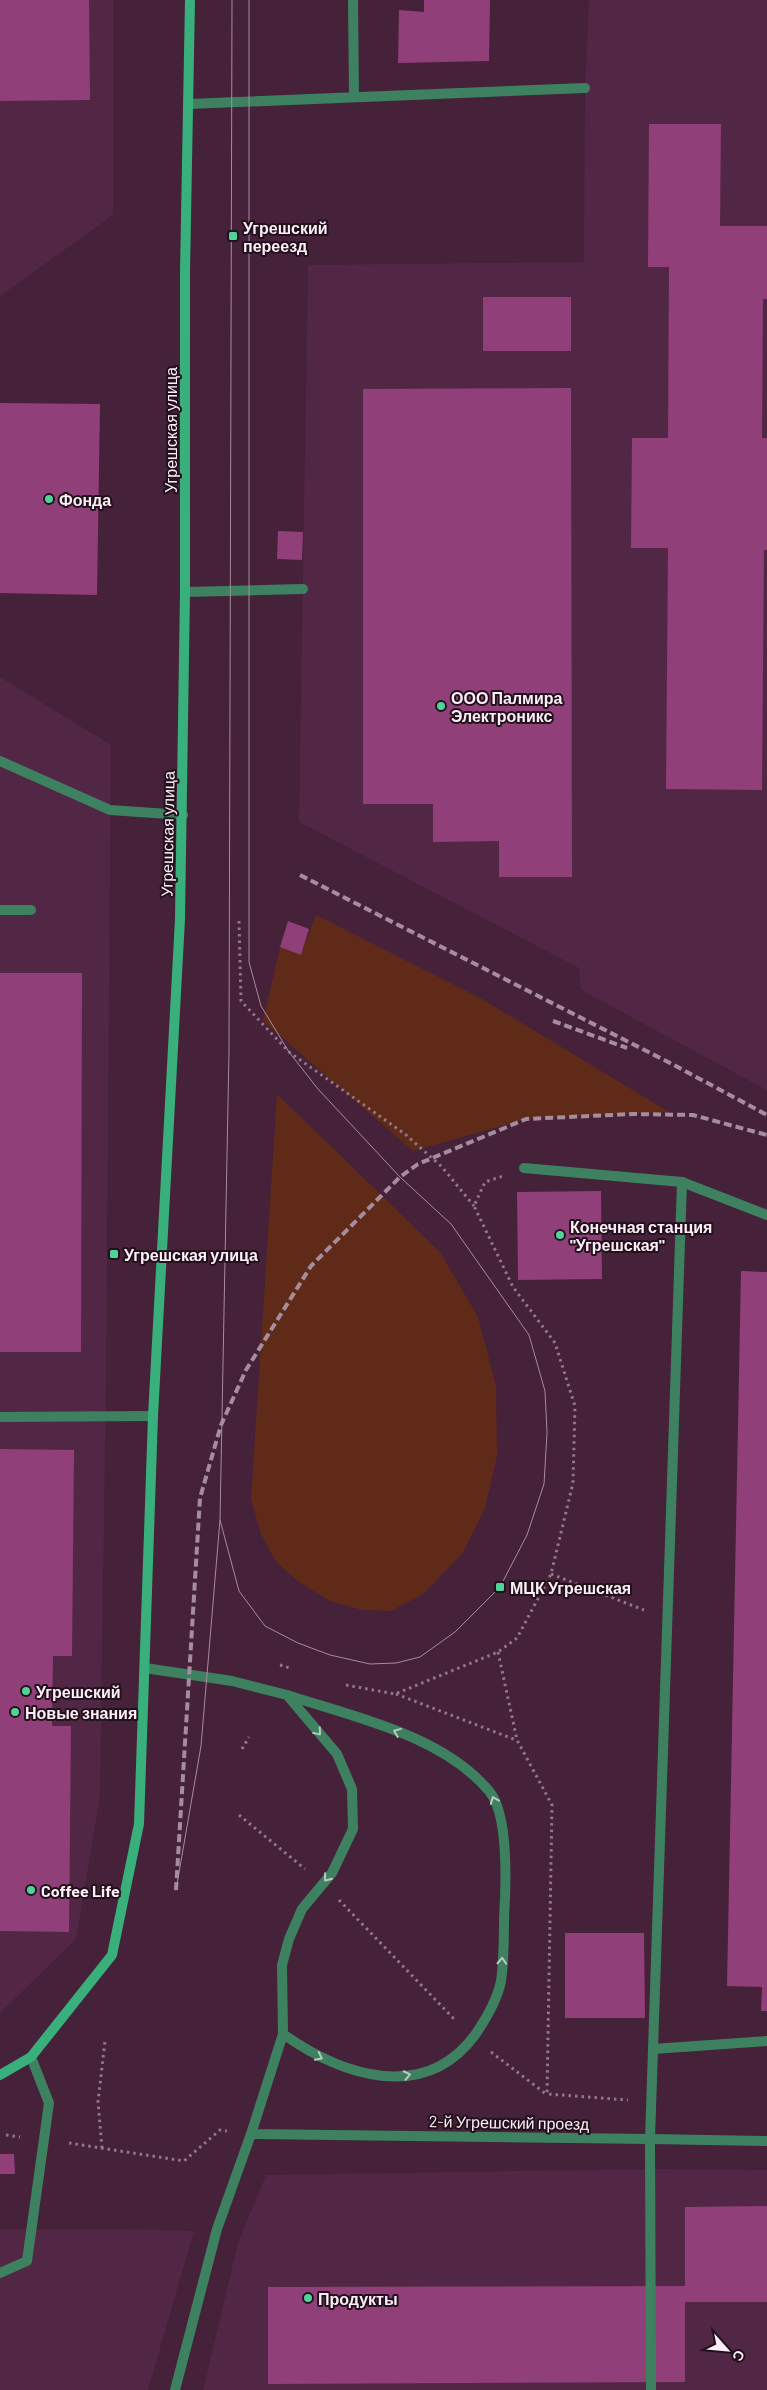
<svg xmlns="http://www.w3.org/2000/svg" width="767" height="2390" viewBox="0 0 767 2390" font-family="Barlow,sans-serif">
  <rect width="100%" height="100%" fill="#45213a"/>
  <g fill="#522745">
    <polygon points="0,0 113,0 113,215 0,296"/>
    <polygon points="589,0 767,0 767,1090 581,990 579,968 299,822 308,265 584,262 585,88"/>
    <polygon points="0,677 111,745 106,1376 100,1795 76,1939 0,2013"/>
    <polygon points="650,2169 767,2170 767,2390 203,2390 238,2243 266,2175"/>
    <polygon points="0,2229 122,2229 194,2231 148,2390 0,2390"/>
  </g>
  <g fill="#5f2b18">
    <polygon points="316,915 482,999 669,1112 526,1119 413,1151 263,1021 280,947 301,955"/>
    <polygon points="277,1094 440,1252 478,1317 496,1386 497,1456 485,1508 462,1554 423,1594 391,1611 362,1610 330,1601 296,1580 275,1560 261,1534 251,1499"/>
  </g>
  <g fill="#913f78">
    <polygon points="0,0 89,0 90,100 0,101"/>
    <polygon points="424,0 490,0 489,61 398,63 399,10 424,12"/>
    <polygon points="649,124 721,124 720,226 767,226 767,299 763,299 762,438 767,438 767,550 764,550 762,790 666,789 668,548 631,548 632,438 668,438 669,267 648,267"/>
    <rect x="483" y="297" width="88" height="54"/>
    <polygon points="571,388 572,877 499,877 499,841 433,842 433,804 363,804 363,389"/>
    <polygon points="0,403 100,404 97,595 0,593"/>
    <polygon points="278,531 303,532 302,560 277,559"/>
    <polygon points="288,921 309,929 301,955 280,947"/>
    <polygon points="0,973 82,973 81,1352 0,1352"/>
    <polygon points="601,1191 602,1279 518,1280 517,1192"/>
    <polygon points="741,1271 767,1272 767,2011 761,2011 762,1987 727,1986"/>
    <polygon points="0,1449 74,1450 72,1656 53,1656 52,1726 71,1726 69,1932 0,1931"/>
    <polygon points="565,1933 644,1933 645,2018 565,2018"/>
    <polygon points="0,2154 14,2154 15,2174 0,2174"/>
    <polygon points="767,2206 767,2302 685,2302 685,2382 268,2384 268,2287 685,2286 685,2207"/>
  </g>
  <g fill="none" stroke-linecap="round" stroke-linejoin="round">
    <g stroke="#93788a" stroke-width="3" stroke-dasharray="2.5 4" stroke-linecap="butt">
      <polyline points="239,921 241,1001 289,1052 405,1134 442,1167 474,1206"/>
      <polyline points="551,1574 644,1610"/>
      <polyline points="498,1652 517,1740 552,1805 547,2094 628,2100"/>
      <polyline points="280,1665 290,1668"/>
      <polyline points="346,1685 395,1694 498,1652 517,1638 551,1574 573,1483 575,1406 555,1343 513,1287 474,1206 485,1182 503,1176"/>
      <polyline points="396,1694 516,1740"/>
      <polyline points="242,1749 249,1737"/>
      <polyline points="239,1815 305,1869"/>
      <polyline points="339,1900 455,2020"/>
      <polyline points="491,2052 546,2094"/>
      <polyline points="6,2135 20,2137"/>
      <polyline points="69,2143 184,2161 220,2130 227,2131"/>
      <polyline points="102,2148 98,2102 105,2041"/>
    </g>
    <g stroke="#3e8161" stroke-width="10">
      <polyline points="353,0 354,96"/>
      <polyline points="189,104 585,88"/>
      <polyline points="185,592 303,589"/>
      <polyline points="0,761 110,810 183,815"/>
      <polyline points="0,910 31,910"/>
      <polyline points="524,1168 682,1182 767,1215"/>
      <polyline points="0,1417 153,1416"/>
      <path d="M283 2034C341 2075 424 2104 475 2035 486 2019 497 2001 501 1981 505 1955 503 1925 505 1898 506 1871 507 1812 489 1791 442 1735 354 1717 287 1695"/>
      <polyline points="653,2049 767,2041"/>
      <polyline points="650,2139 767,2141"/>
      <polyline points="0,2273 27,2261 49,2103 31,2057"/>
      <polyline points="175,2390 217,2229 251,2134"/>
      <polyline points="651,2390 650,2139 682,1182"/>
    </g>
    <polyline stroke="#3e8161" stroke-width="10" points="145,1668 232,1681 287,1695 337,1754 352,1789 353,1829 332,1873 302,1909 289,1939 282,1965 283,2034 251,2134 650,2139"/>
    <polyline stroke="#39af7b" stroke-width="10" points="0,2075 31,2057 112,1955 139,1824 153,1416 180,919 185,592 185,272 190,0"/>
    <g stroke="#a68d9d" stroke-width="1">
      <polyline points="220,1520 239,1591 265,1626 298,1643 330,1655 370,1664 396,1663 420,1657 455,1632 500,1587 527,1535 544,1484 547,1433 545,1391 529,1335 451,1224 400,1177 318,1089 289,1052 261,1006 249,962 249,0"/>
      <polyline points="176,1890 201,1746 220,1520 229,1051 232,0"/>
    </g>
    <g stroke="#a68d9d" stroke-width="4" stroke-dasharray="8 4" stroke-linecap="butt">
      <polyline points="300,875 672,1064 767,1115"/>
      <polyline points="553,1021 627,1048"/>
      <polyline points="176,1890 200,1498 221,1425 246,1370 311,1266 400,1177 418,1164 526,1119 633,1114 693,1115 767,1135"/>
    </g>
  </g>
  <defs><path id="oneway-chevron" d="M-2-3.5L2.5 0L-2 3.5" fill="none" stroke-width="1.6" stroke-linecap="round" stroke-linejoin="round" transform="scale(1.25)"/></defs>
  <g stroke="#bac8c2">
    <use href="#oneway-chevron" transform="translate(318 1732) rotate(50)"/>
    <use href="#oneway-chevron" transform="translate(397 1732) rotate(-158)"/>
    <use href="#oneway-chevron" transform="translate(494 1800) rotate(-112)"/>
    <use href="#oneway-chevron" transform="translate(327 1878) rotate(128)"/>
    <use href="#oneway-chevron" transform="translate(502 1961) rotate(-87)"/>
    <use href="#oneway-chevron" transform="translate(319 2057) rotate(27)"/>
    <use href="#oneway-chevron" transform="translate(407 2075) rotate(-12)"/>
  </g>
  <g fill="#50d398" stroke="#22111c" stroke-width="2">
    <rect x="228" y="231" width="10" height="10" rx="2.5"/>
    <circle cx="49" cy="499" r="5"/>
    <circle cx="441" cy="706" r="5"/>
    <circle cx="560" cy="1235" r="5"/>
    <rect x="109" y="1249" width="10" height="10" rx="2.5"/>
    <rect x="495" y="1582" width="10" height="10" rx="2.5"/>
    <circle cx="26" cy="1691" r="5"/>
    <circle cx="15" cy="1712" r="5"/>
    <circle cx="31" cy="1890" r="5"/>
    <circle cx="308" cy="2298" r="5"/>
  </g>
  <g text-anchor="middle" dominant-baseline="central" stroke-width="4" stroke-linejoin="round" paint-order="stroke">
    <g font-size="16" font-weight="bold" fill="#fdeef7" stroke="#22111c" text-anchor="start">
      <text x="243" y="227">Угрешский<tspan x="243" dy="18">переезд</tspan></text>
      <text x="59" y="499">Фонда</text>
      <text x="451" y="697">ООО Палмира<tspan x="451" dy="18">Электроникс</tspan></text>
      <text x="570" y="1226">Конечная станция<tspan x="570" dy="18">"Угрешская"</tspan></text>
      <text x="124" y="1254">Угрешская улица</text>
      <text x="510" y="1587">МЦК Угрешская</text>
      <text x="36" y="1691">Угрешский</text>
      <text x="25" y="1712">Новые знания</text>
      <text x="41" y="1890">Coffee Life</text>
      <text x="318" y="2298">Продукты</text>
    </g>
    <g font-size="16" fill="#fdeef7" stroke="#22111c">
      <text transform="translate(170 430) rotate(-90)">Угрешская улица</text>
      <text transform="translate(167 834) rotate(-89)">Угрешская улица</text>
      <text transform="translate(509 2122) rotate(1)">2-й Угрешский проезд</text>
    </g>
  </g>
  <g transform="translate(727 2350) rotate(117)" stroke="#22111c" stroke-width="4" paint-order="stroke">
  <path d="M0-4L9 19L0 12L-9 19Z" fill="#fdeef7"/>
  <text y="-8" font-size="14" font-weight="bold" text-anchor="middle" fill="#fdeef7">С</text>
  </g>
</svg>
